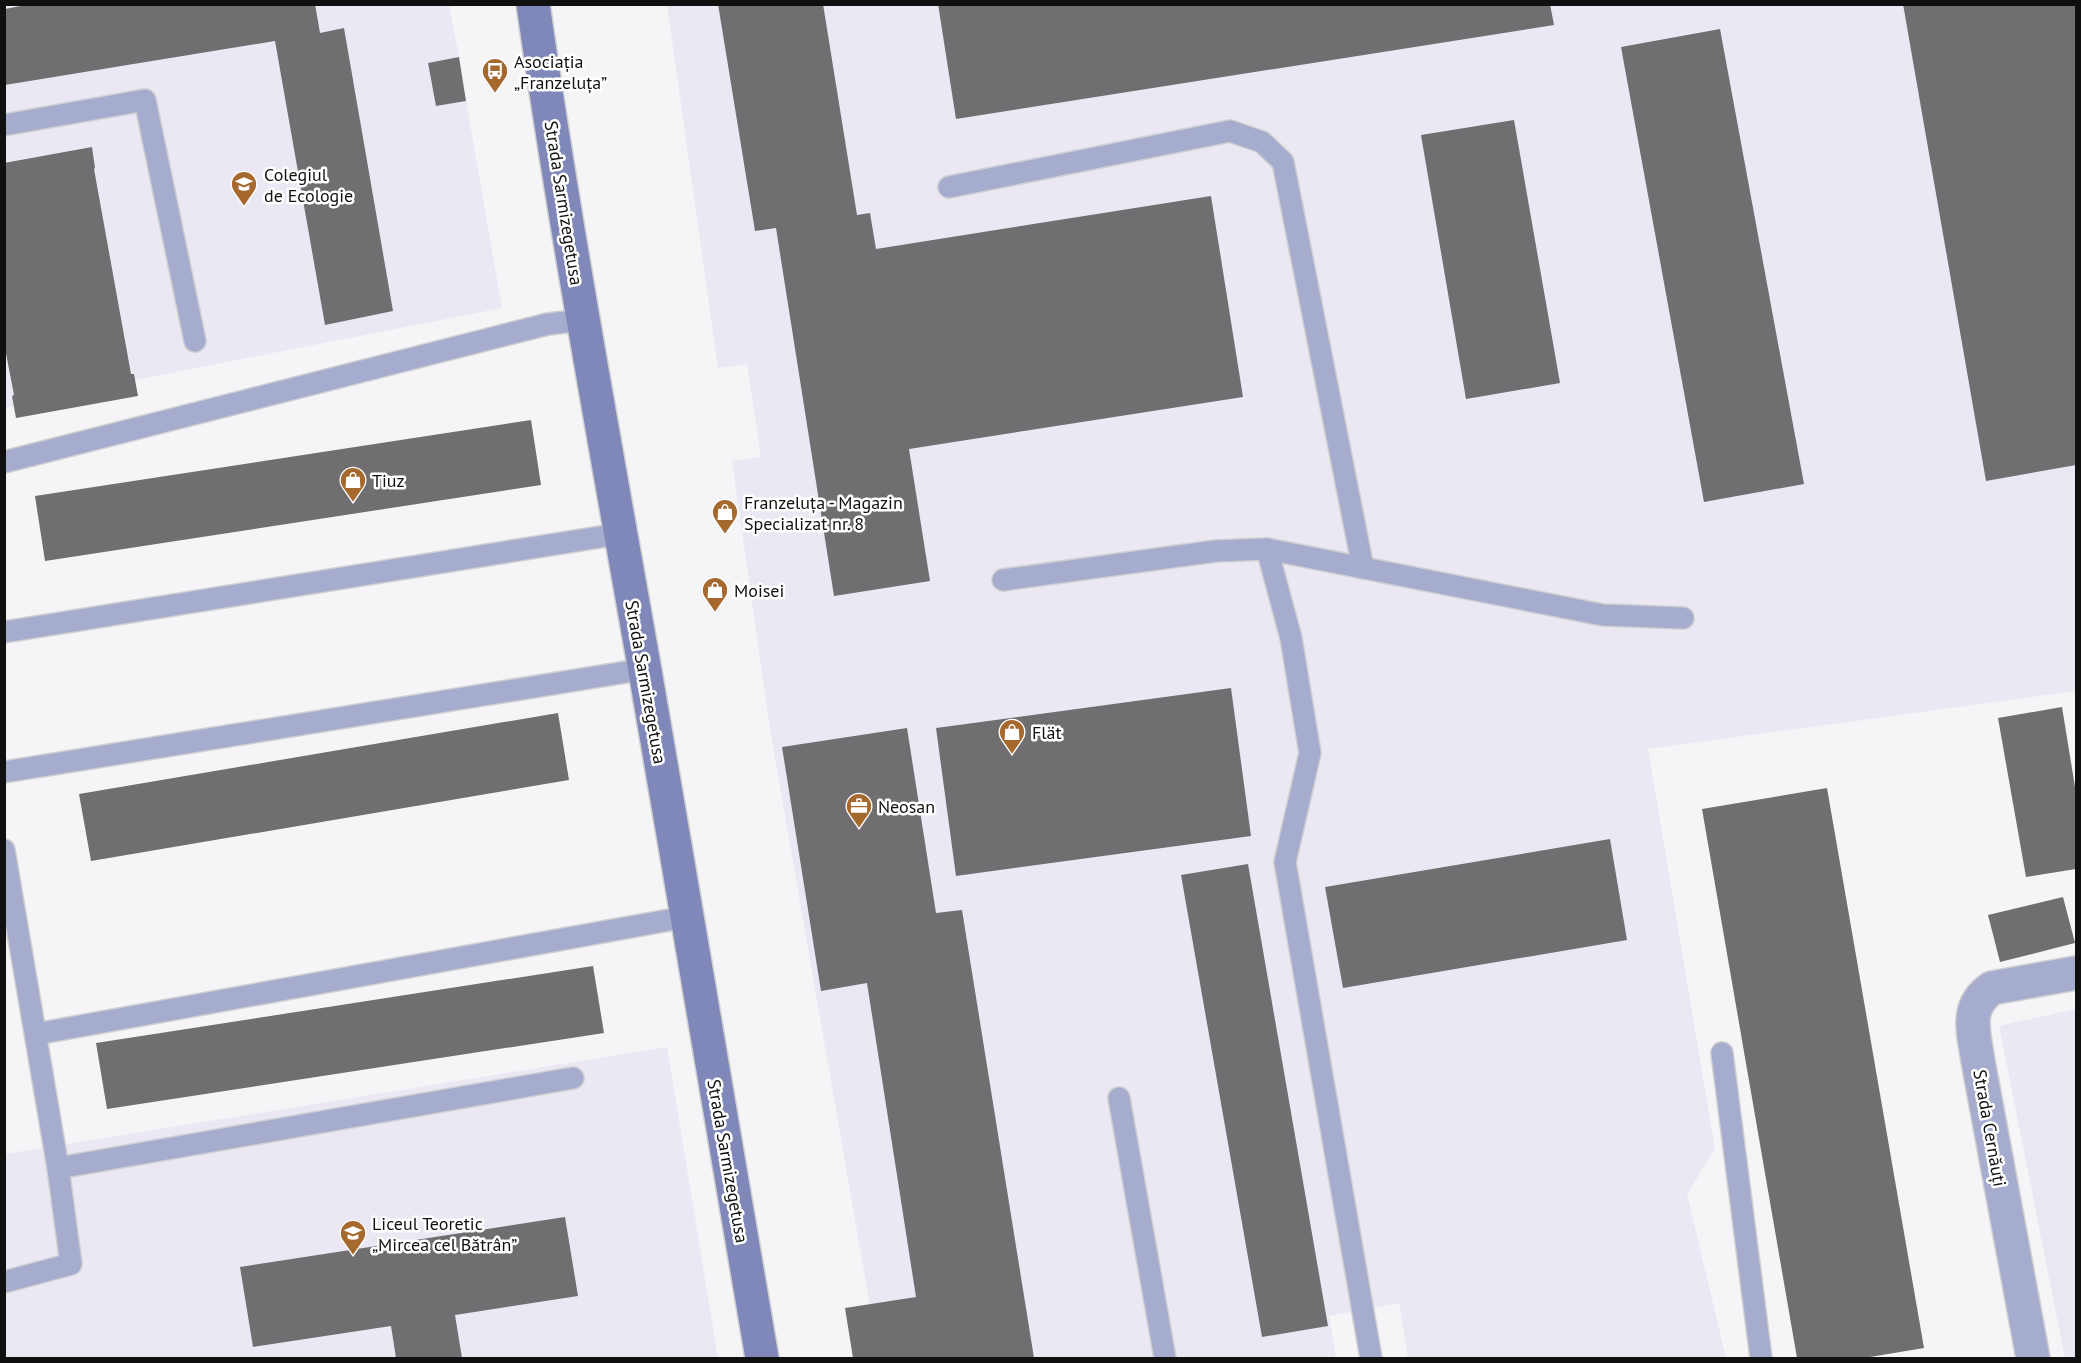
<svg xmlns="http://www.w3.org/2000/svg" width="2081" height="1363" viewBox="0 0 2081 1363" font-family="'PT Sans',sans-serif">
  <rect width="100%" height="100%" fill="#f5f4f7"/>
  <g fill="#ebe8f3">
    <polygon points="5,5 449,5 459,57 428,63 436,106 466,101 502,308 135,380 16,418 14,406 5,408"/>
    <polygon points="667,5 2076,5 2076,691 1648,749 1715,1149 1687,1194 1726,1358 1408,1358 1399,1303 1329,1316 1336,1358 879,1358 770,729 732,461 761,457 747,364 718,368"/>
    <polygon points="2076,1009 2076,1358 2065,1358 1999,1026"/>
    <polygon points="667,1047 718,1358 5,1358 5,1154"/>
  </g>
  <g fill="#706e71">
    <polygon points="31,4 315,4 320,33 344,28 393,311 325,325 275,41 5,85 5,9"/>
    <polygon points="718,4 823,4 857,215 870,213 876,249 1211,196 1243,397 909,449 930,581 834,596 776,228 755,231"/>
    <polygon points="938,4 1550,4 1554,25 956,119"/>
    <polygon points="1903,4 2076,4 2076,465 1986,481"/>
    <polygon points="1720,29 1804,484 1704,502 1621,47"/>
    <polygon points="459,57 466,101 436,106 428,63"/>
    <polygon points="1514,120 1560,383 1466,399 1421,135"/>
    <polygon points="92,147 95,168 94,169 131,374 134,374 138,396 16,418 12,396 14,395 4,343 4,163"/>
    <polygon points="531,420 541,485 45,561 35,496"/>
    <polygon points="1231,688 1251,836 956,876 936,728"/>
    <polygon points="2062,707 2076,793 2076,869 2026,877 1998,718"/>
    <polygon points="558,713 569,780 91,861 79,794"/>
    <polygon points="907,728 936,913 962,910 1034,1358 853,1358 845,1308 916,1297 867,983 821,991 782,747"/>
    <polygon points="1827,788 1924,1348 1864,1358 1797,1358 1702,809"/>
    <polygon points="1610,839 1627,940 1343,988 1325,887"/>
    <polygon points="1248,864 1328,1326 1262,1337 1181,875"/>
    <polygon points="2063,897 2075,943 2000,962 1988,915"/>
    <polygon points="593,966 604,1033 107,1109 96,1043"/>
    <polygon points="565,1217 578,1296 455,1315 462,1358 396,1358 391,1326 253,1347 240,1267"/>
  </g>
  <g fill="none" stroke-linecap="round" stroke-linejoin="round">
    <g stroke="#d0d0d2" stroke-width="24">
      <g id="lane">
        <polyline points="4,125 145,100 195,341"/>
        <polyline points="949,187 1230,131 1262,142 1283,162 1363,568"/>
        <polyline points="4,462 548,324 583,320"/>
        <polyline points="1267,549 1291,638 1310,753 1285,862 1371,1358"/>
        <polyline points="1003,580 1216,551 1267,549 1603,615 1683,618"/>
        <polyline points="4,632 619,534"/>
        <polyline points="4,772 645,669"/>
        <polyline points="4,850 58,1168 573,1078"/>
        <polyline points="36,1034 686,917"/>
        <polyline points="1722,1053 1761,1358"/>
        <polyline points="1119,1098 1165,1358"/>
        <polyline points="4,1282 71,1264 58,1168"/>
      </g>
    </g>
    <g stroke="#d0d0d2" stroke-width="36">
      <path id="street" d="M2033 1358 1978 1061C1974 1033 1964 1007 1992 988L2076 973"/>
    </g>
    <g stroke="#d0d0d2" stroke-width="36">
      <path id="secondary" d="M533 4C565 228 606 449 645 671 685 900 722 1130 762 1358"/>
    </g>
    <use href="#lane" stroke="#a5accd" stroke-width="21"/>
    <use href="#street" stroke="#a5accd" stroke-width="33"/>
    <use href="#secondary" stroke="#7f88b8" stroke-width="33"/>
  </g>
  <defs>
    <g id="bus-pin" transform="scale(1.35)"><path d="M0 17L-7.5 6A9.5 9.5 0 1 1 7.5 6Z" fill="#a5682d" stroke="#fff"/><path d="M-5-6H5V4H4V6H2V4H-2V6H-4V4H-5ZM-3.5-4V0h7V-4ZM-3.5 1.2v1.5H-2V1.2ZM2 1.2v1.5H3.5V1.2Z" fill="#fff"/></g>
    <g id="university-pin" transform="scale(1.35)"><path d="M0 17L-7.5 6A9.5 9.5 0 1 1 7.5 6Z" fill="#a5682d" stroke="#fff"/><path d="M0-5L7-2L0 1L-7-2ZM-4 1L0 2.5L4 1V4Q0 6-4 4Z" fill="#fff"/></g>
    <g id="shop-pin" transform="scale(1.35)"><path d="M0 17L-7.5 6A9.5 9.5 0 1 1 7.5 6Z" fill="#a5682d" stroke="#fff"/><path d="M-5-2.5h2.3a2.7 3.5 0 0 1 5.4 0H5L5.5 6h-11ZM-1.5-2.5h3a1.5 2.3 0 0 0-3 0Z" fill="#fff"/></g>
    <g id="office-pin" transform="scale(1.35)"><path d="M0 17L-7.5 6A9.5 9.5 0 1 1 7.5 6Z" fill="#a5682d" stroke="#fff"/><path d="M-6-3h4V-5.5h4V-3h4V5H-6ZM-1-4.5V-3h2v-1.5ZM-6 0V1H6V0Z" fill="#fff"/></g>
    <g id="school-pin" transform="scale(1.35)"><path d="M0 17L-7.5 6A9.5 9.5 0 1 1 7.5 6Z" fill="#a5682d" stroke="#fff"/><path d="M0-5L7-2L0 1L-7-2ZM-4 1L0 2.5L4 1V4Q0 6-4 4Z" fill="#fff"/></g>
  </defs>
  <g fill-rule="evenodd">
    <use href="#bus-pin" x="495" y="71"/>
    <use href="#university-pin" x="244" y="184"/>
    <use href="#shop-pin" x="353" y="480"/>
    <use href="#shop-pin" x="725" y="512"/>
    <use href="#shop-pin" x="715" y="590"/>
    <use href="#shop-pin" x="1012" y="732"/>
    <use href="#office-pin" x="859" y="806"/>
    <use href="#school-pin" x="353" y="1233"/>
  </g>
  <g text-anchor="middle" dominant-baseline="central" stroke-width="5" stroke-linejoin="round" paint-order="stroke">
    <g font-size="18" fill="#101011" stroke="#fff" text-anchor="start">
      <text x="514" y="61">Asociația<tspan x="514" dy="21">„Franzeluța”</tspan></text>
      <text x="264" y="174">Colegiul<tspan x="264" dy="21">de Ecologie</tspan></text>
      <text x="372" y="480">Tiuz</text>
      <text x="744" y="502">Franzeluța - Magazin<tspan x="744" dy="21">Specializat nr. 8</tspan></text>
      <text x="734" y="590">Moisei</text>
      <text x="1032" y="732">Flät</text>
      <text x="878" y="806">Neosan</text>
      <text x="372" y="1223">Liceul Teoretic<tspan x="372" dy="21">„Mircea cel Bătrân”</tspan></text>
    </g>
    <g font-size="18" fill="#101011" stroke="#fff">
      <text transform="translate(564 203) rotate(81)">Strada Sarmizegetusa</text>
      <text transform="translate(646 682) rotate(80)">Strada Sarmizegetusa</text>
      <text transform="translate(1990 1128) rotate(80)">Strada Cernăuți</text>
      <text transform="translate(728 1161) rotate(80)">Strada Sarmizegetusa</text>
    </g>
  </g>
  <rect width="2081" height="1363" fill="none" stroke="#101011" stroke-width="12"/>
</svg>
